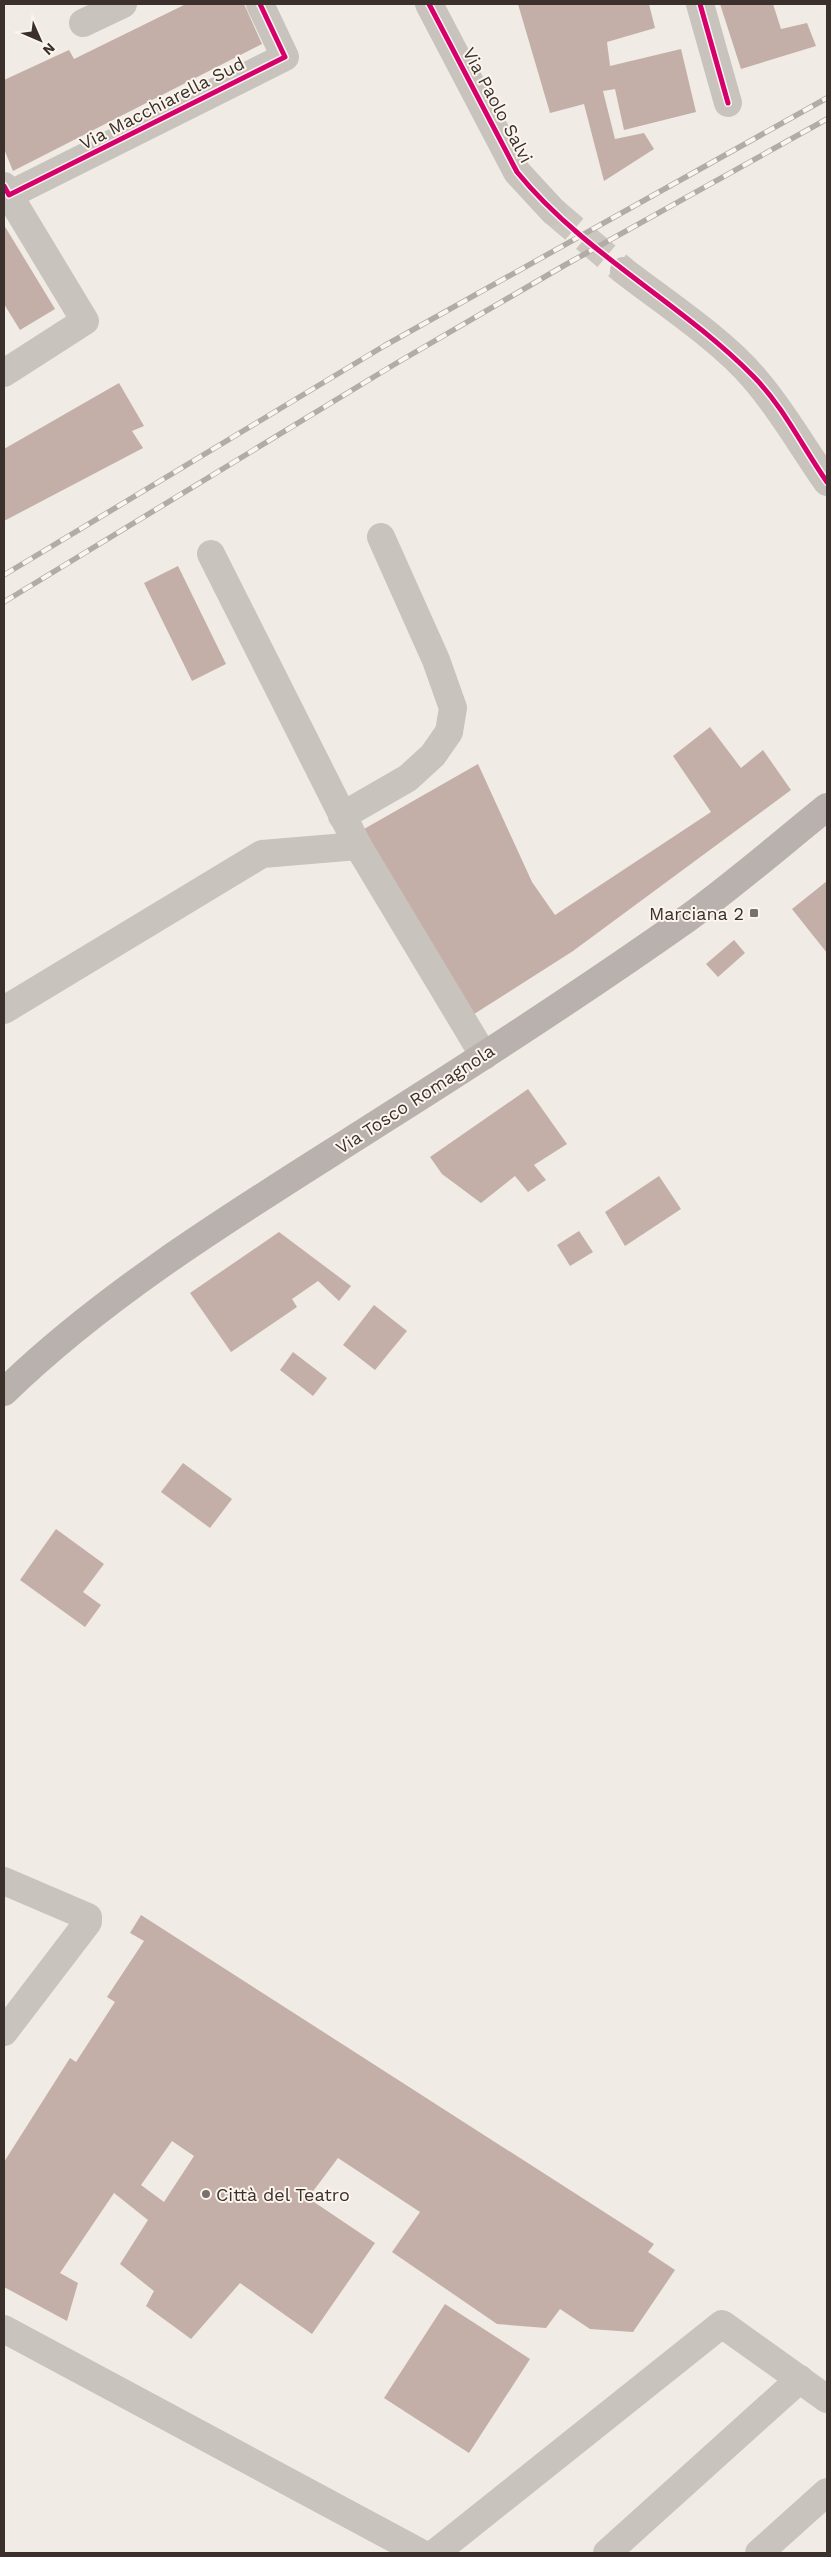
<svg xmlns="http://www.w3.org/2000/svg" width="831" height="2557" viewBox="0 0 831 2557" font-family="'Work Sans',sans-serif">
  <rect width="100%" height="100%" fill="#f0ebe5"/>
  <g fill="#c3afa7" fill-rule="evenodd">
    <polygon points="186,4 244,4 262,44 13,171 4,149 4,80 69,50 74,59"/>
    <polygon points="518,4 649,4 655,28 607,42 610,66 681,49 696,112 624,130 615,89 603,91 615,139 644,133 654,149 604,181 584,104 550,113"/>
    <polygon points="720,4 773,4 781,29 807,23 816,46 741,69"/>
    <polygon points="4,225 55,309 20,330 4,304"/>
    <polygon points="119,383 144,426 132,431 143,448 4,521 4,449"/>
    <polygon points="178,566 226,664 192,681 144,583"/>
    <polygon points="710,727 741,768 763,750 791,790 573,951 471,1016 364,829 478,764 532,882 555,915 711,812 673,756"/>
    <polygon points="827,881 827,953 792,909"/>
    <polygon points="734,940 745,953 718,977 706,964"/>
    <polygon points="528,1089 567,1144 534,1165 546,1180 528,1192 515,1176 481,1203 442,1174 430,1157"/>
    <polygon points="659,1176 681,1209 625,1246 605,1212"/>
    <polygon points="579,1231 593,1252 570,1266 557,1245"/>
    <polygon points="279,1232 351,1286 339,1301 318,1281 292,1299 297,1307 231,1352 190,1293"/>
    <polygon points="374,1305 407,1331 375,1370 343,1345"/>
    <polygon points="293,1352 327,1378 313,1396 280,1370"/>
    <polygon points="183,1463 232,1499 210,1528 161,1492"/>
    <polygon points="56,1529 104,1564 83,1592 101,1605 85,1627 20,1580"/>
    <path d="M141 1915 654 2244 648 2252 675 2270 633 2332 590 2329 560 2309 546 2328 497 2324 392 2252 420 2212 338 2158 308 2198 375 2243 312 2334 240 2283 191 2339 146 2306 154 2291 120 2264 148 2220 114 2193 60 2273 78 2283 67 2321 4 2287V2162L70 2058 76 2062 115 2002 107 1997 144 1941 130 1933ZM172 2141 194 2156 164 2202 141 2185Z"/>
    <polygon points="445,2304 530,2359 469,2453 384,2398"/>
  </g>
  <g fill="none" stroke-linecap="round" stroke-linejoin="round">
    <polyline stroke="#ccc6c0" stroke-width="28" stroke-dasharray="28 14" stroke-linecap="butt" points="553,211 624,271"/>
    <g stroke="#c9c3be" stroke-width="28">
      <polyline points="429,4 517,172 553,211"/>
      <polyline points="700,4 728,103"/>
      <polyline points="83,23 123,4"/>
      <polyline points="4,186 9,195 285,57 260,4"/>
      <path d="M624 271C664 302 722 340 754 378 782 410 803 448 827 482"/>
      <polyline points="4,373 85,321 9,195"/>
      <polyline points="211,554 358,846 484,1056"/>
      <polyline points="342,816 408,778 433,755 449,732 453,708 436,660 381,537"/>
      <polyline points="4,1010 262,854 358,846"/>
      <polyline points="4,1881 88,1917 88,1922 4,2032"/>
      <polyline points="4,2329 421,2553"/>
      <polyline points="435,2553 722,2324 827,2399"/>
      <polyline points="607,2553 800,2379"/>
      <polyline points="759,2553 827,2492"/>
    </g>
    <path stroke="#b8b1ad" stroke-width="28" d="M4 1392C113 1286 255 1202 383 1120 486 1055 589 988 688 918 736 883 781 844 827 807"/>
    <g stroke="#b1aca8" stroke-width="5.5">
      <g id="rail">
        <polyline points="4,575 384,346 827,98"/>
        <polyline points="4,602 395,364 565,265 827,119"/>
      </g>
    </g>
    <use href="#rail" stroke="#fbf5ee" stroke-width="4" stroke-dasharray="11" stroke-linecap="butt"/>
    <g stroke="#fbf5ee" stroke-width="8">
      <g id="cycleway">
        <path d="M429 4 517 172C583 253 680 302 753 376 783 406 803 448 827 482"/>
        <polyline points="700,4 728,103"/>
        <polyline points="4,186 9,195 285,57 260,4"/>
      </g>
    </g>
    <use href="#cycleway" stroke="#d6006c" stroke-width="5"/>
  </g>
  <g fill="#7a716c" stroke="#fbf5ee" stroke-width="2">
    <rect x="749" y="908" width="10" height="10" rx="2.5"/>
    <circle cx="206" cy="2194" r="5"/>
  </g>
  <g text-anchor="middle" dominant-baseline="central" stroke-width="4" stroke-linejoin="round" paint-order="stroke">
    <g font-size="18" fill="#3b302b" stroke="#fbf5ee">
      <text transform="translate(162 103) rotate(-27)">Via Macchiarella Sud</text>
      <text transform="translate(498 105) rotate(62)">Via Paolo Salvi</text>
      <text transform="translate(415 1099) rotate(-33)">Via Tosco Romagnola</text>
    </g>
    <g font-size="18" fill="#3b302b" stroke="#fbf5ee" text-anchor="end">
      <text x="744" y="913">Marciana 2</text>
      <text x="216" y="2194" text-anchor="start">Città del Teatro</text>
    </g>
  </g>
  <rect width="831" height="2557" fill="none" stroke="#3b302b" stroke-width="10"/>
  <g transform="translate(40 40) rotate(135)" stroke="#fbf5ee" stroke-width="4" paint-order="stroke">
  <path d="M0-4L9 19L0 12L-9 19Z" fill="#3b302b"/>
  <text y="-8" font-size="14" font-weight="bold" text-anchor="middle" fill="#3b302b">N</text>
  </g>
</svg>
